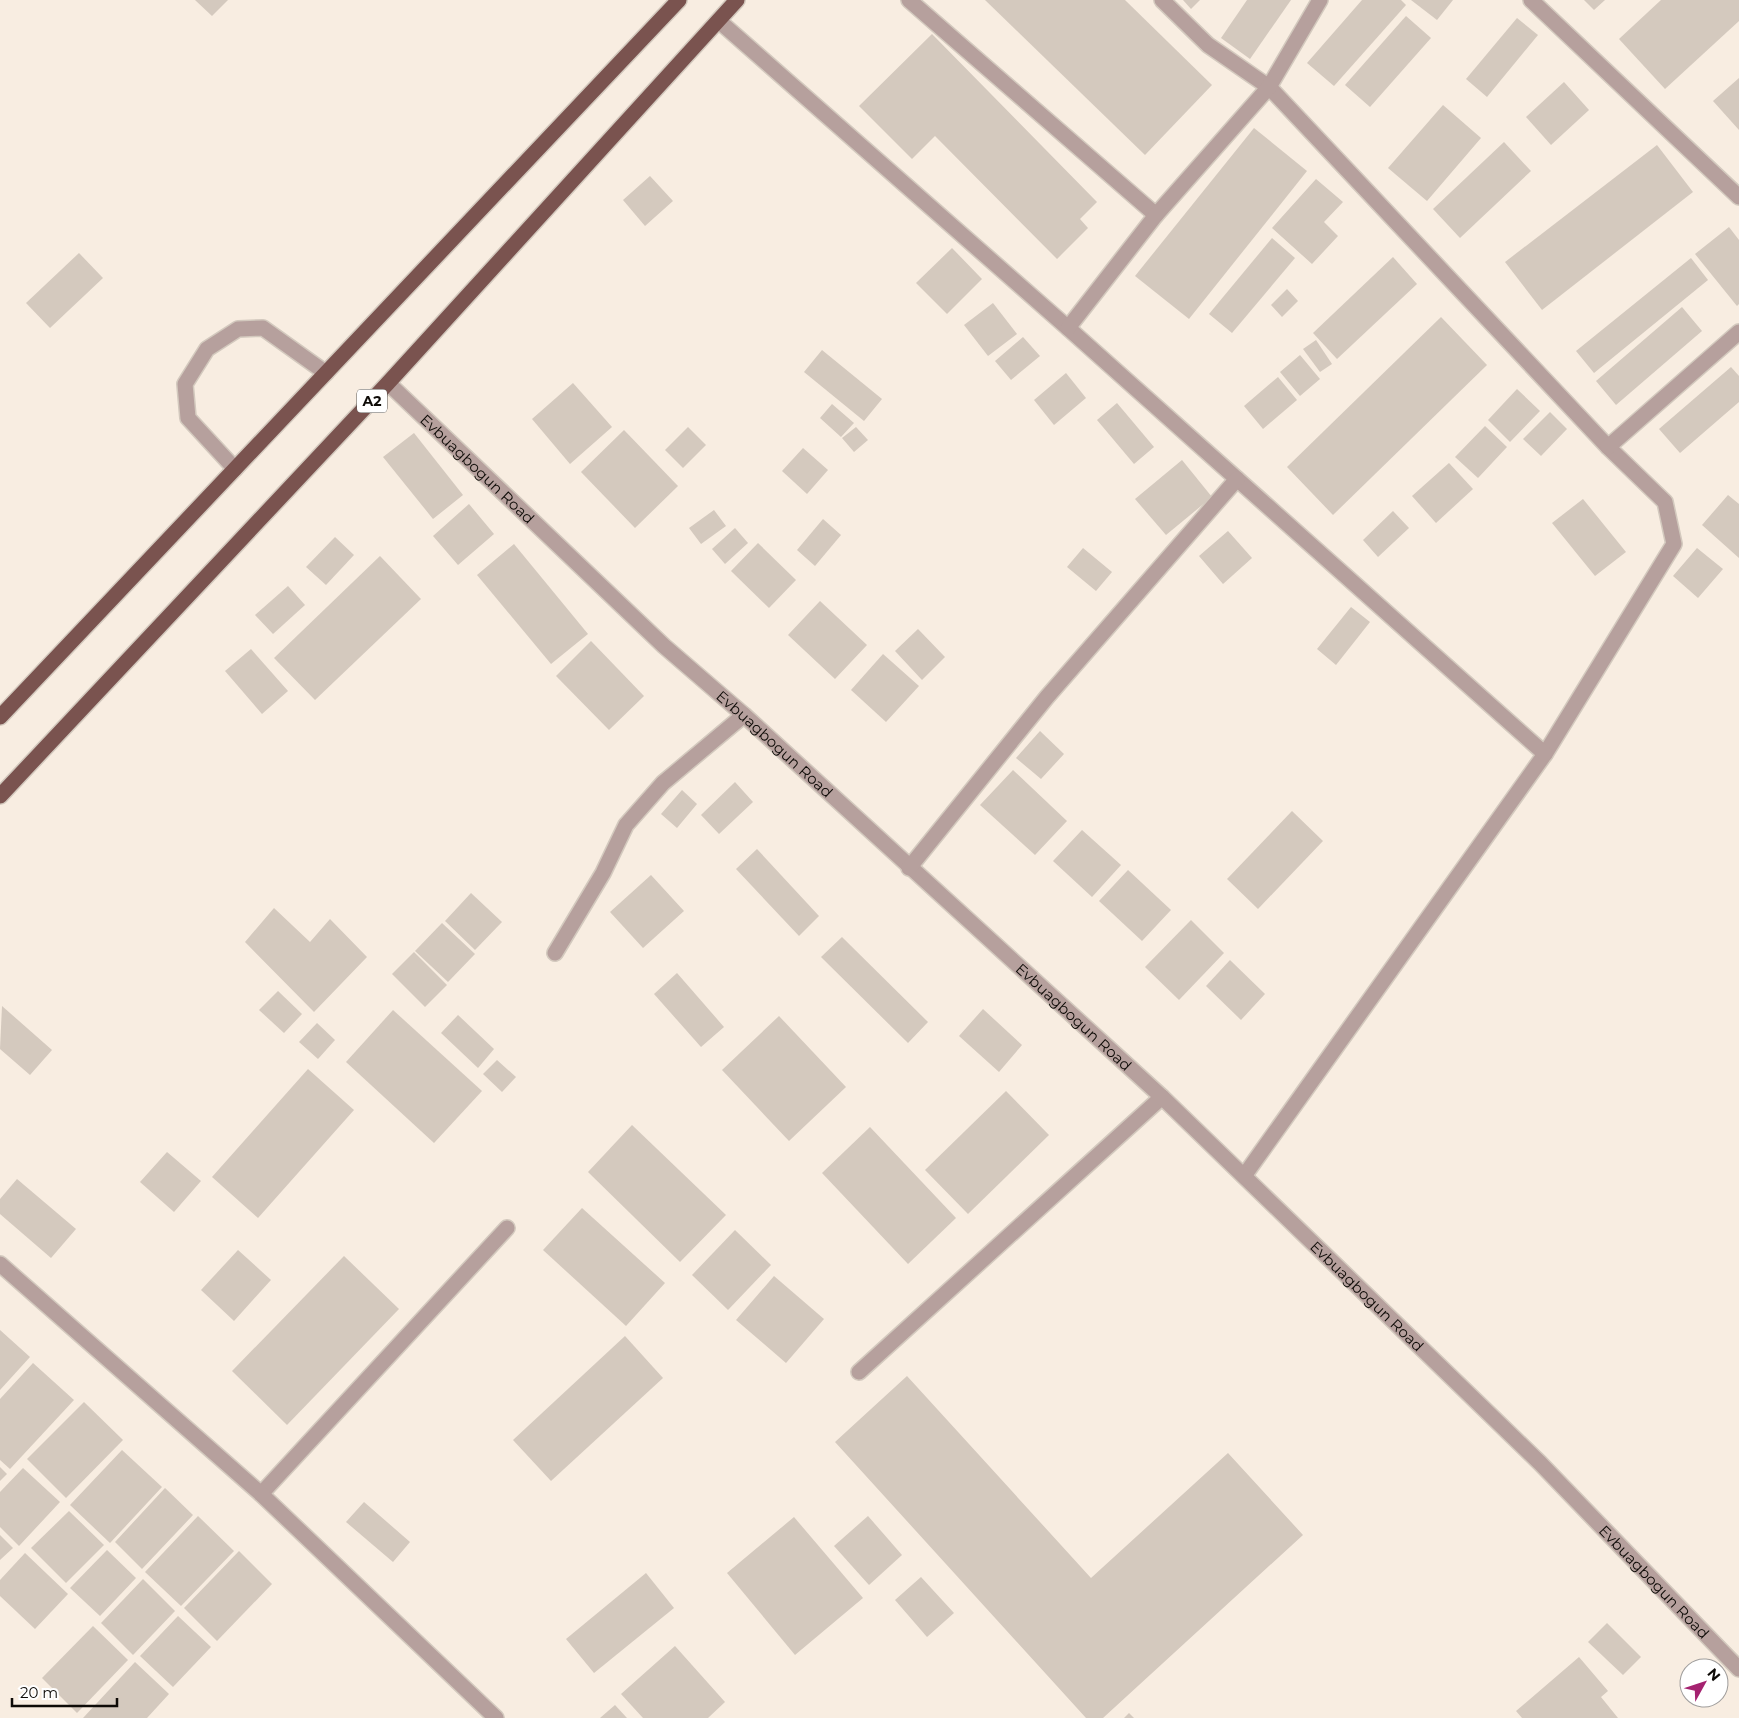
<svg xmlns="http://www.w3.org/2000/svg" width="1739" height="1718" viewBox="0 0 1739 1718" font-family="Montserrat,sans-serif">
  <rect width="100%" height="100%" fill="#f8ede1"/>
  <g fill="#d4c9be">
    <polygon points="195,0 228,0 212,16"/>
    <polygon points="985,0 1125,0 1212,85 1145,155"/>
    <polygon points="1183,0 1200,0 1191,9"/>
    <polygon points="1247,0 1291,0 1250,59 1221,38"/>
    <polygon points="1362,0 1401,0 1406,5 1334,86 1307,63"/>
    <polygon points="1411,0 1453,0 1437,20"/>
    <polygon points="1584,0 1605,0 1594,10"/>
    <polygon points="1661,0 1739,0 1739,21 1665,89 1619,39"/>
    <polygon points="1406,16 1431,38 1370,107 1345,85"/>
    <polygon points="1517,18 1538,35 1487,97 1466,79"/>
    <polygon points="932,34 1097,202 1080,219 1088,228 1057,259 935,136 912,159 859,106"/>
    <polygon points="1739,78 1739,130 1713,101"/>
    <polygon points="1564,82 1589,110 1551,145 1526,117"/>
    <polygon points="1443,105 1481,138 1427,201 1388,168"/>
    <polygon points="1254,128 1307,171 1189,319 1135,276"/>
    <polygon points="1504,142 1531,171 1460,238 1433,209"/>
    <polygon points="1657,145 1693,192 1542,310 1505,262"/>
    <polygon points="650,176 673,201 645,226 623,200"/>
    <polygon points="1316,179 1343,202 1324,222 1338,236 1312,264 1272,228"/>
    <polygon points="1729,227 1739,240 1739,304 1737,306 1695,254"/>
    <polygon points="1272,238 1295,258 1232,333 1209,314"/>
    <polygon points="952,248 982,279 947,314 916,283"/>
    <polygon points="79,253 103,278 50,328 26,303"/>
    <polygon points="1393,257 1417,284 1337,359 1313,333"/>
    <polygon points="1691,258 1708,280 1594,373 1576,351"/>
    <polygon points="1287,289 1298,301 1282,317 1271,305"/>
    <polygon points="993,303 1017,334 988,356 964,325"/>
    <polygon points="1682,307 1702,331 1616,405 1596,381"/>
    <polygon points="1441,317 1487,365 1333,515 1287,467"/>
    <polygon points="1023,337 1040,356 1011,380 995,361"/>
    <polygon points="1316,340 1332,364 1320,372 1303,349"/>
    <polygon points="822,350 882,399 864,421 804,372"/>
    <polygon points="1300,355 1320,379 1300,396 1280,372"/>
    <polygon points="1731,367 1739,376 1739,402 1680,453 1659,429"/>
    <polygon points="1066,373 1086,398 1054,425 1034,400"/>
    <polygon points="1278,377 1297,400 1263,429 1244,406"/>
    <polygon points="573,383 612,427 570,464 532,419"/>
    <polygon points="1517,389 1540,411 1510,442 1488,420"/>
    <polygon points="1117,403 1154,447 1134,464 1097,420"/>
    <polygon points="832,404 854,423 841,437 820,418"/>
    <polygon points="1550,412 1567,429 1541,456 1523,439"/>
    <polygon points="1485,426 1507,447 1478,478 1455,457"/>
    <polygon points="688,427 706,445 683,468 665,450"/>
    <polygon points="856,427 868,440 854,452 842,438"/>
    <polygon points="624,430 678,486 635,528 581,472"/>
    <polygon points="414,433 463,495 433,519 383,457"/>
    <polygon points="803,448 828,470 807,494 782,471"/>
    <polygon points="1182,460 1212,497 1166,535 1135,499"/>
    <polygon points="1449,463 1473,489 1436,523 1412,496"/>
    <polygon points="1728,495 1739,504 1739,558 1702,525"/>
    <polygon points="1583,499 1626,552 1595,576 1552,523"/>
    <polygon points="469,504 494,534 458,565 433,536"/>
    <polygon points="714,510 726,526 701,544 689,528"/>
    <polygon points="1393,511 1409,528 1378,557 1363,540"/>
    <polygon points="823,519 841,535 815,566 797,550"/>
    <polygon points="735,528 748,543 725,564 712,549"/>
    <polygon points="1228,531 1252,558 1223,584 1199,556"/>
    <polygon points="335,537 354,555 326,585 306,567"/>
    <polygon points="758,543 796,580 769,608 731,571"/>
    <polygon points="514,544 588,634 551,664 477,575"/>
    <polygon points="1083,548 1112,572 1096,591 1067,567"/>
    <polygon points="1697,548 1723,569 1698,598 1673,576"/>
    <polygon points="380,556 421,599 315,700 274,658"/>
    <polygon points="288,586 305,605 273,634 255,615"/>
    <polygon points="820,601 867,645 835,679 788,635"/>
    <polygon points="1351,607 1370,622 1336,665 1317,649"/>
    <polygon points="918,629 945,657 922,680 895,651"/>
    <polygon points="591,641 644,696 609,730 556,676"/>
    <polygon points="251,649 288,691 262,714 225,671"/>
    <polygon points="883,654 919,686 886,722 851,690"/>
    <polygon points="1040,731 1064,754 1041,779 1016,758"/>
    <polygon points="1013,770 1067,821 1035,855 980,805"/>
    <polygon points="735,782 753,802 719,834 701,815"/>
    <polygon points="682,790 697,804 677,828 661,814"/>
    <polygon points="1292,811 1323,841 1258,909 1227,879"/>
    <polygon points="1082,830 1121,865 1092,897 1053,861"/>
    <polygon points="757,849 819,916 799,936 736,869"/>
    <polygon points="1128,870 1171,910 1142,941 1099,901"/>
    <polygon points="651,875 684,911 643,948 610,912"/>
    <polygon points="471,893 502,922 475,950 445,921"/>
    <polygon points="274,908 310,942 330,919 367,957 314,1012 245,942"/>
    <polygon points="1191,920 1224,953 1179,1000 1145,967"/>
    <polygon points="442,923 475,954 448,982 415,951"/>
    <polygon points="842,937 928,1022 908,1043 821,957"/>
    <polygon points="414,952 447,985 425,1007 392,974"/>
    <polygon points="1230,960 1265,994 1241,1020 1206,986"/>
    <polygon points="677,973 724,1027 701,1047 654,994"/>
    <polygon points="278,991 302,1014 284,1033 259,1010"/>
    <polygon points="2,1006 52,1050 30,1075 0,1049"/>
    <polygon points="983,1009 1022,1045 999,1072 959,1036"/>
    <polygon points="393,1010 482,1091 434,1143 346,1062"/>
    <polygon points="458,1015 494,1049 478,1068 441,1033"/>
    <polygon points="779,1016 846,1087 789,1141 722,1070"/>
    <polygon points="317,1023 335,1040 318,1059 299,1042"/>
    <polygon points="497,1060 516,1077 502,1092 483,1074"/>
    <polygon points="308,1069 354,1110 258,1218 212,1177"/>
    <polygon points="1006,1091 1049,1135 968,1214 925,1170"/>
    <polygon points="632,1125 726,1215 680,1262 588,1172"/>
    <polygon points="870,1127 956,1218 908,1264 822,1173"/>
    <polygon points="167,1152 201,1181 174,1212 140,1182"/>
    <polygon points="17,1179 76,1229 51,1258 0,1214 0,1199"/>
    <polygon points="582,1208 665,1283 626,1326 543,1250"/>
    <polygon points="735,1230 771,1265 728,1310 692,1275"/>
    <polygon points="238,1250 271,1280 234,1321 201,1290"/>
    <polygon points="344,1256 399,1309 287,1425 232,1371"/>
    <polygon points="774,1276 824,1319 786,1363 736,1320"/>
    <polygon points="0,1330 30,1357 0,1390"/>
    <polygon points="625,1336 663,1378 551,1481 513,1440"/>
    <polygon points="33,1363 74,1400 10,1469 0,1460 0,1399"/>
    <polygon points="907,1376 1091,1578 1228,1453 1303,1535 1103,1718 1086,1718 835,1442"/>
    <polygon points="84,1402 123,1440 66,1498 27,1459"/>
    <polygon points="122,1450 162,1487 110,1543 70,1505"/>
    <polygon points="0,1467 7,1474 0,1481"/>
    <polygon points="23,1468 60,1502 19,1546 0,1527 0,1492"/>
    <polygon points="165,1488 193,1515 142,1569 115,1542"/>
    <polygon points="364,1502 410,1542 393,1562 346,1522"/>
    <polygon points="69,1511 104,1545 66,1583 31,1548"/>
    <polygon points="198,1516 234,1551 181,1606 145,1572"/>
    <polygon points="868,1516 902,1555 869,1585 834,1546"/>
    <polygon points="794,1517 863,1598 795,1655 727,1573"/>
    <polygon points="0,1535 13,1548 0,1560"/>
    <polygon points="107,1550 136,1578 100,1616 70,1588"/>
    <polygon points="239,1551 272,1584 217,1641 184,1608"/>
    <polygon points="25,1553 68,1594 35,1629 0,1596 0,1580"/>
    <polygon points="646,1573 674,1608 594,1673 566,1639"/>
    <polygon points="921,1577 954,1613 927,1637 895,1600"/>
    <polygon points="143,1579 175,1611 133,1655 101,1623"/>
    <polygon points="178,1616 211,1647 173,1687 140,1656"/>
    <polygon points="1607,1623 1641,1657 1623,1675 1588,1642"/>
    <polygon points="93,1626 128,1660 77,1713 42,1678"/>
    <polygon points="675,1646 725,1702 708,1718 643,1718 621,1694"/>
    <polygon points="1579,1657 1608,1691 1601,1697 1618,1718 1522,1718 1516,1711"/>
    <polygon points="135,1662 169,1694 147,1718 83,1718"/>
    <polygon points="615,1705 627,1718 600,1718"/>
    <polygon points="1129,1713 1134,1718 1124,1718"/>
  </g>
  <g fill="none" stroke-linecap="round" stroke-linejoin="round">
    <g stroke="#d3c9be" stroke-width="18">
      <g id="service">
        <polyline points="909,0 1156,215"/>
        <polyline points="1162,0 1208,45 1269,87 1608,447 1665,502 1674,544 1545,754 1244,1176"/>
        <polyline points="1531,0 1739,197"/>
        <polyline points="719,21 1068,328 1545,754"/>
        <polyline points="1068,328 1156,215 1269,87 1320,0"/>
        <polyline points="1608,447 1739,332"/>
        <polyline points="235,469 188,418 185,384 207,349 238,329 263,328 326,373"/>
        <polyline points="555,953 603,873 626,825 663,783 744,715"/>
        <polyline points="859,1372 1162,1097"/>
        <polyline points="261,1494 507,1228"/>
      </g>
    </g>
    <g stroke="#d3c9be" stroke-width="18">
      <g id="minor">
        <path id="s1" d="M388 383 664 646 744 715 1162 1097 1540 1463 1739 1669"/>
        <polyline points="909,868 1047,697 1237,479"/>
        <polyline points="0,1264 261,1494 496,1718"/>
      </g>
    </g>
    <g stroke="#d3c9be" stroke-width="18">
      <g id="trunk">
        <polyline points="0,717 679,0"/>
        <polyline points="0,796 388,383 737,0"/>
      </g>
    </g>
    <use href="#service" stroke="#b6a09d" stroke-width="15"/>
    <use href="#minor" stroke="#b6a09d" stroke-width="15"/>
    <use href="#trunk" stroke="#7a534f" stroke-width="15"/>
  </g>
  <g text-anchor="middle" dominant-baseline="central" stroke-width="5" stroke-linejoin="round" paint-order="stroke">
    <rect fill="#fff" stroke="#565451" stroke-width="1" x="357" y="389.5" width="30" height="23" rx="4"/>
    <g font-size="14" font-weight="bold" fill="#0e0b07">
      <text x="372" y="401">A2</text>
    </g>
    <g font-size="15" fill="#0e0b07" stroke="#fff">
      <text stroke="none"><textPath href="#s1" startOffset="124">Evbuagbogun Road</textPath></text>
      <text stroke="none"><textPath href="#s1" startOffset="529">Evbuagbogun Road</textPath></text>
      <text stroke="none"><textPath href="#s1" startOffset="934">Evbuagbogun Road</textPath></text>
      <text stroke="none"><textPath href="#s1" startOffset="1339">Evbuagbogun Road</textPath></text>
      <text stroke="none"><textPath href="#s1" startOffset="1744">Evbuagbogun Road</textPath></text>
    </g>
  </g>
  <g transform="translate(1704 1683) rotate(50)"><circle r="24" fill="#ffffff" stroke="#9f9d9c"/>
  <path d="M0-4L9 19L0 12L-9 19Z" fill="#a52270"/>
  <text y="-8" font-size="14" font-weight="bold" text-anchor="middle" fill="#0e0b07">N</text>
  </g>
  <path d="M12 1698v8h105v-8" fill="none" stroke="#0e0b07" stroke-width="2.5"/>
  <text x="20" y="1698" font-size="15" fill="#0e0b07" stroke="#ffffff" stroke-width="4" paint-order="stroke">20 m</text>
</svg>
